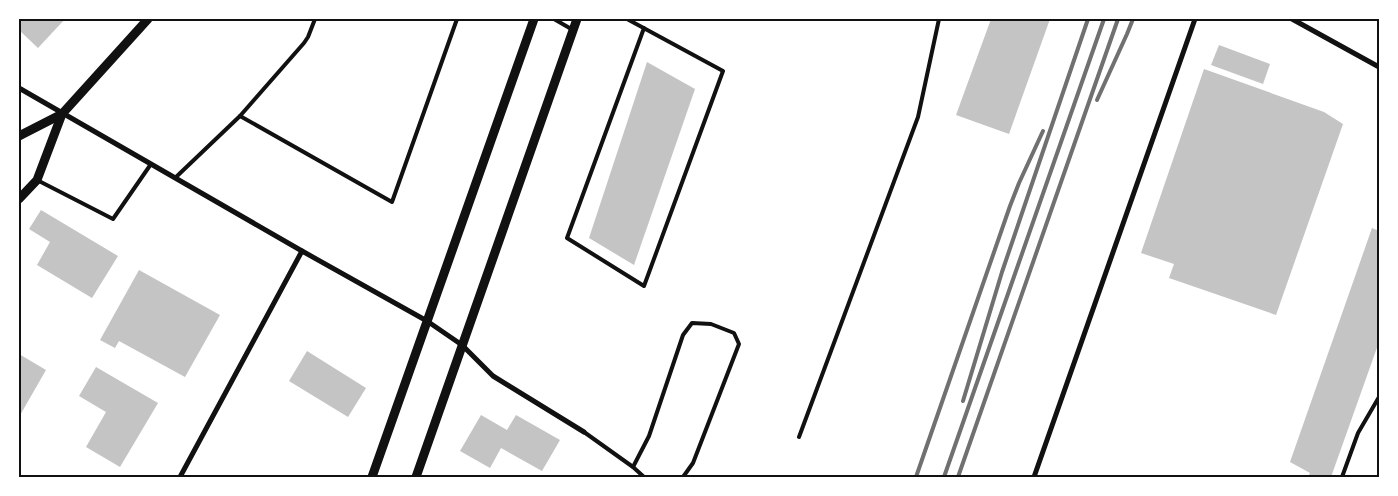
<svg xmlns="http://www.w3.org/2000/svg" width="1398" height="496" viewBox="0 0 1398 496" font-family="Montserrat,sans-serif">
  <rect width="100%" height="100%" fill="#fff"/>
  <g fill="#c4c4c4">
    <polygon points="19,19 65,19 38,48 19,30"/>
    <polygon points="991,19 1050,19 1009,134 956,115"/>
    <polygon points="1219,45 1270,64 1263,84 1211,65"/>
    <polygon points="647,62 695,89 634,265 589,238"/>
    <polygon points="1204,69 1324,112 1343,124 1276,315 1169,278 1174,264 1141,253"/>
    <polygon points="41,210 118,256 92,298 37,265 50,242 29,229"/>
    <polygon points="1372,228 1379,231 1379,342 1331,477 1308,477 1310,473 1290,462"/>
    <polygon points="139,270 220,315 185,377 119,341 115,348 100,340"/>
    <polygon points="307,351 366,388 348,417 289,381"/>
    <polygon points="19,354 46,370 19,417"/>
    <polygon points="96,367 158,403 120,467 86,447 106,412 79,396"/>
    <polygon points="481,415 507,430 516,415 560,440 542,471 501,448 490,468 460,451"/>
  </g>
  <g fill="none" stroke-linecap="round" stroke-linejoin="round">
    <g stroke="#111" stroke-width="4">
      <polyline points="554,19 573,30"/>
      <polyline points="627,19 723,71 644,286 567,238 644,28"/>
      <polyline points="240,116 392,202 457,19"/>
      <polyline points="175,178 240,116 304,43 308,37 315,19"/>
      <polyline points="37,180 113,219 151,164"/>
      <polyline points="584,432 633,467 644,477"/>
      <polyline points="799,437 918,117 939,19"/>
      <polyline points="633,467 649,436 683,335 692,323 711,324 734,333 739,344 693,463 683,477"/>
      <polyline points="1342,477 1358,433 1379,397"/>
    </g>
    <g stroke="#111" stroke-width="5">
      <polyline points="1292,19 1379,67"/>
      <polyline points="19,88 302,251 427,321 462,345 493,376 584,432"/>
      <polyline points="180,477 302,251"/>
      <polyline points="1034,477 1195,19"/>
    </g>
    <g stroke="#111" stroke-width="9">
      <polyline points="19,136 62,114 148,19"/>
      <polyline points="19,199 37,180 62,114"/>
      <polyline points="372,477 534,19"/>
      <polyline points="416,477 577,19"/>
    </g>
    <g stroke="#707070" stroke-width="4">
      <polyline points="1097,100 1127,34 1133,19"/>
      <polyline points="963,401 1002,272 1088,19"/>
      <polyline points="916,477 1010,206 1019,183 1043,131"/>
      <polyline points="944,477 1104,19"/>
      <polyline points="958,477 1118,19"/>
    </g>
  </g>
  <rect width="1398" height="496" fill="none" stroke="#ffffff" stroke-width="40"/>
  <rect x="20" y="20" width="1358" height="456" fill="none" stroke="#111" stroke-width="2"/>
</svg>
